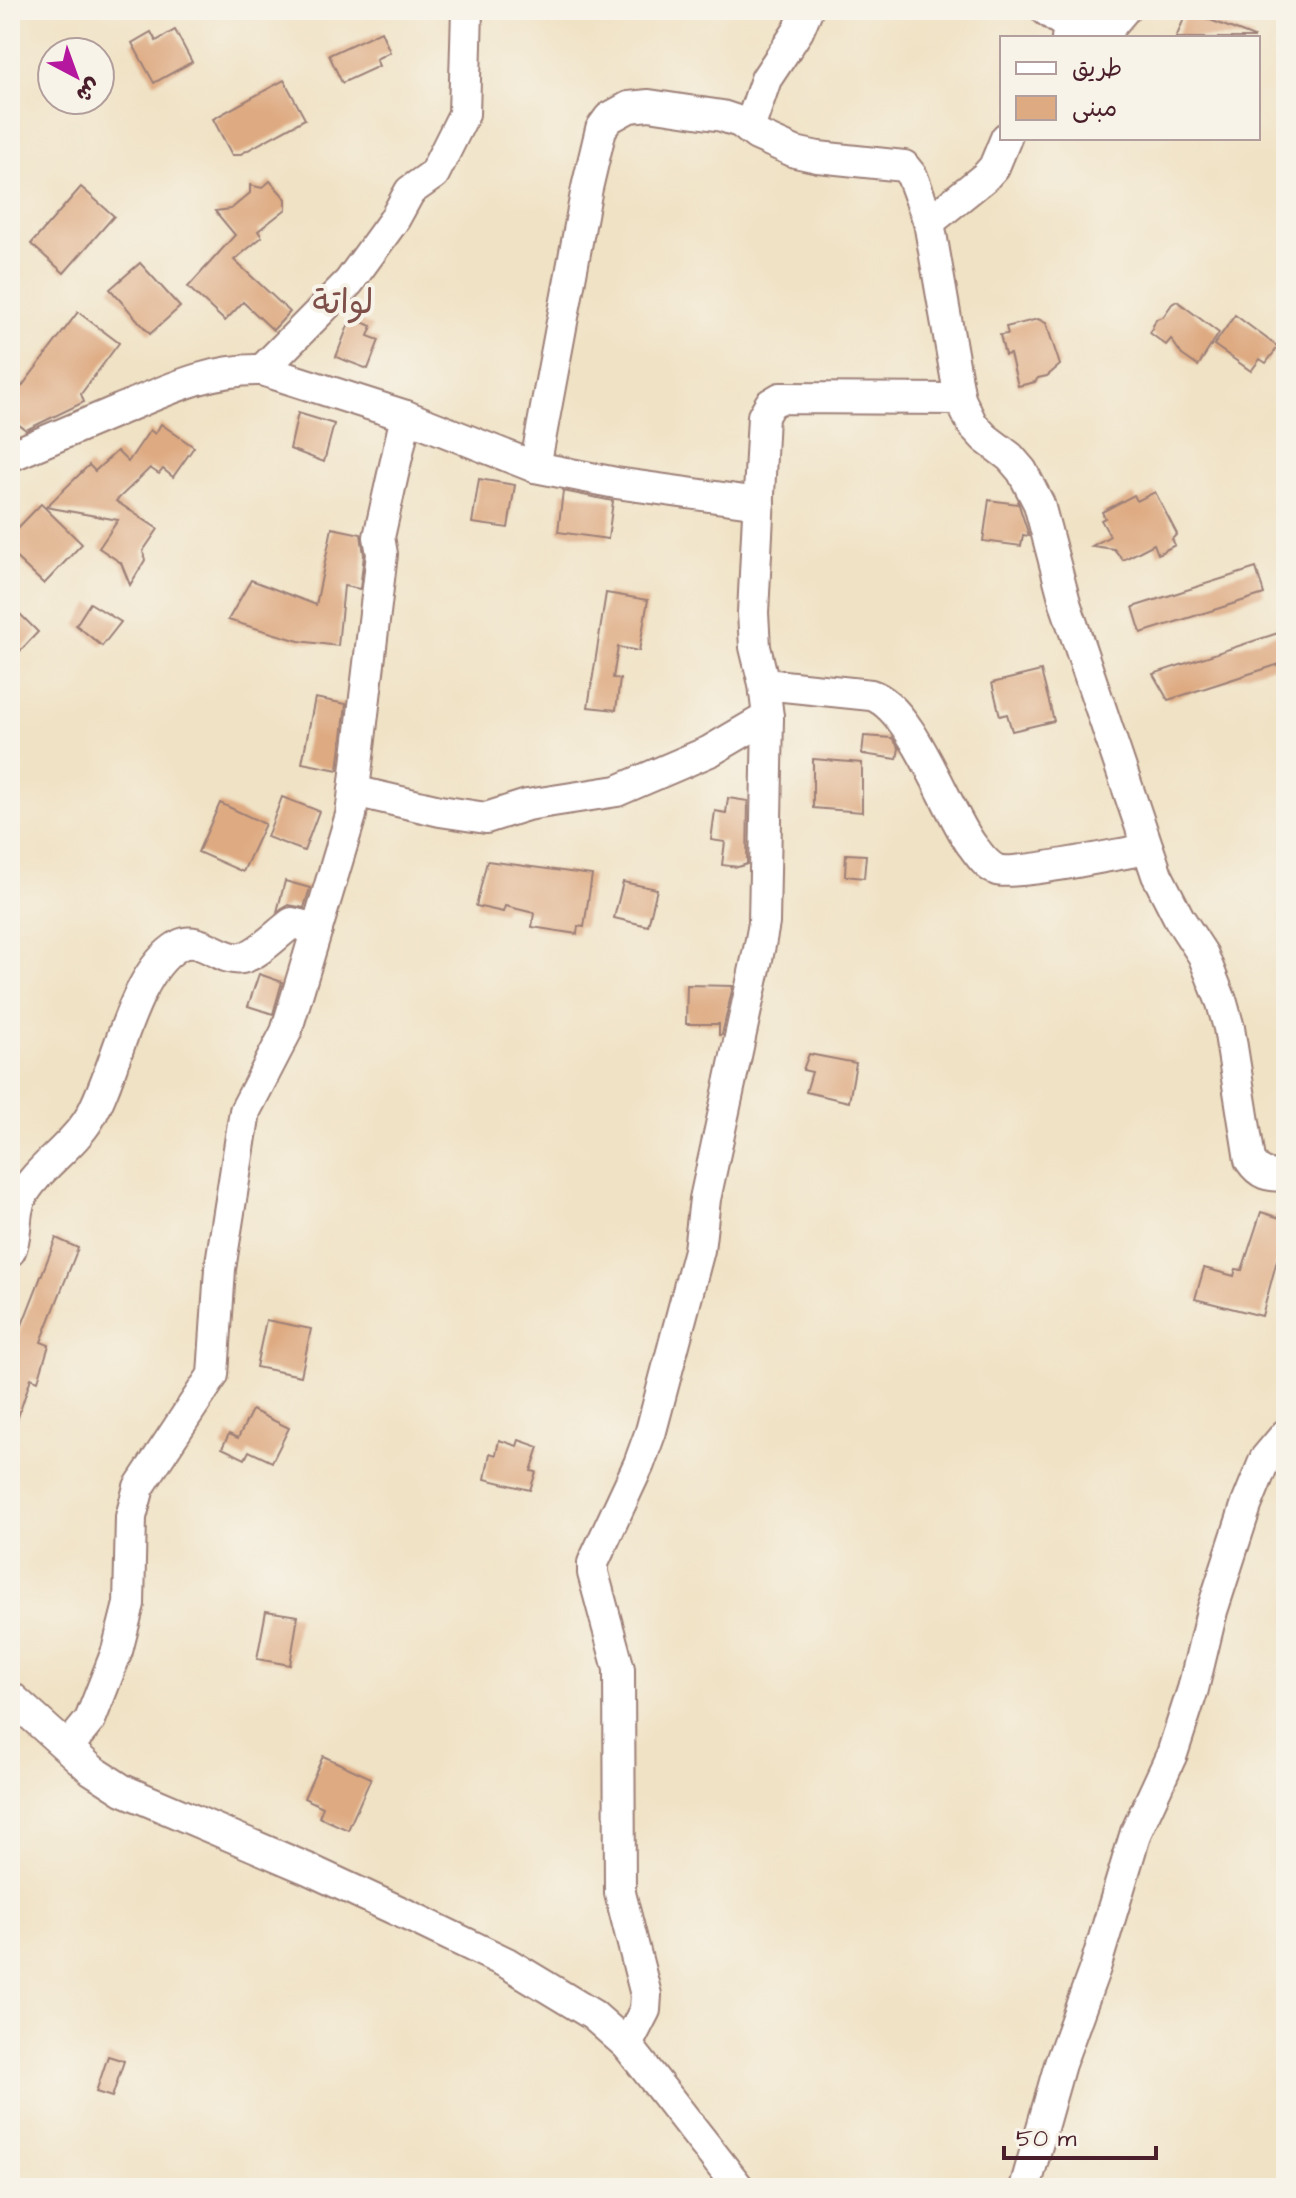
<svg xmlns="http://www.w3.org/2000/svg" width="1296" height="2198" viewBox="0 0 1296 2198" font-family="'Architects Daughter','Playpen Sans Arabic',sans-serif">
  <rect width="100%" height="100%" fill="#f7f3e8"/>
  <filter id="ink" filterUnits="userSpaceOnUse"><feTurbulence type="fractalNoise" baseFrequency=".0125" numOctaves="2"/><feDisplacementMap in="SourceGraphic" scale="16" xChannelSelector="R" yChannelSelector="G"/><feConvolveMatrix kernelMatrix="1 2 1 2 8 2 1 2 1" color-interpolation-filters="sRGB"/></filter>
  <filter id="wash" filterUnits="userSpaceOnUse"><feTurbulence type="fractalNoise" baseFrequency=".006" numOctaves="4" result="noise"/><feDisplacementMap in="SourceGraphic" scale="32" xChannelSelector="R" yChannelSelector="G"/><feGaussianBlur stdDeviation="1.8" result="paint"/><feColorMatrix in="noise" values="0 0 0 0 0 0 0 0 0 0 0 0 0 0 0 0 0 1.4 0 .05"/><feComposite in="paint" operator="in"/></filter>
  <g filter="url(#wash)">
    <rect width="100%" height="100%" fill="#f0e2c5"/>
    <g id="blocks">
      <g fill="#deaa82">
        <polygon points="1187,11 1254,37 1254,38 1176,38"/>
        <polygon points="175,30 192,62 154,83 132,43 151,32 156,41"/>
        <polygon points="381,31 390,52 376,59 379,66 342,83 329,55"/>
        <polygon points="284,80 305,119 239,155 232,155 213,119"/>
        <polygon points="270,181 286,199 286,209 258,231 262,237 234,260 290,312 273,330 243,302 225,321 188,287 235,235 215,211 231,209 250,193 250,185 262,188"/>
        <polygon points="81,187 114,216 64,273 31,244"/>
        <polygon points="140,263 180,307 150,334 110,289"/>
        <polygon points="1177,301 1219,333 1198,366 1182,355 1171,339 1166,345 1150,333 1156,319 1163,317 1172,304"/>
        <polygon points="78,312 119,343 81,394 84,402 26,430 10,418 10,402"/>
        <polygon points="1235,315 1278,347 1266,363 1260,359 1251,371 1214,345"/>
        <polygon points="351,318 372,326 368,336 379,340 368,369 336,357"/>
        <polygon points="1038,319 1046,323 1060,365 1047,376 1038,378 1035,382 1018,386 1010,354 1005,355 1000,335 1008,334 1006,327"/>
        <polygon points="298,413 334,424 324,462 290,449"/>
        <polygon points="161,424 194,447 173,477 163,469 159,474 150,468 116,501 158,529 143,551 145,560 130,585 121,563 99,548 118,520 46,507 89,465 95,471 117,451 128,462 150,430 155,434"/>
        <polygon points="479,479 515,485 508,528 472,523"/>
        <polygon points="563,491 613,501 608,539 558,532"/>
        <polygon points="1155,492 1177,534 1172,539 1175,545 1158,554 1154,544 1123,560 1114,549 1092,546 1110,536 1101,520 1105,518 1102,512 1134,495 1137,501"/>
        <polygon points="989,500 1017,504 1018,502 1029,536 1023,535 1021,546 983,541"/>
        <polygon points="41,504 82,544 44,584 10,552 10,536"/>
        <polygon points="332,528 361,534 364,555 360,589 344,586 338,646 299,641 228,620 251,580 316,605"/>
        <polygon points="1256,568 1264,594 1141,633 1133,607"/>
        <polygon points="606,593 648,600 639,651 618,647 613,678 620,679 616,710 588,707"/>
        <polygon points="90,603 121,622 102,646 76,625"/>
        <polygon points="10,604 38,632 20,651 10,641"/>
        <polygon points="1278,633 1286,653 1286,662 1168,700 1153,674"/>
        <polygon points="1041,671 1054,721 1012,731 1007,714 1000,716 992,683"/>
        <polygon points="315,698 346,704 338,770 302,763"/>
        <polygon points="864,736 892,738 899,748 897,759 862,754"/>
        <polygon points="813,759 862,763 862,812 813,808"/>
        <polygon points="282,797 319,811 304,851 267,837"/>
        <polygon points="728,798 748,801 747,864 738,867 722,865 725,842 711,840 715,811 726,813"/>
        <polygon points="220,803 265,824 243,872 198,852"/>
        <polygon points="846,854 866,855 864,878 845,876"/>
        <polygon points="487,861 592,875 584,927 578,926 577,934 532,927 534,913 505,906 503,912 476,906"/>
        <polygon points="285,881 310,888 304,908 289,905 277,912"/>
        <polygon points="623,882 657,889 648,926 614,918"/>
        <polygon points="259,974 282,982 273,1014 248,1006"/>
        <polygon points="687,985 733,986 722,1035 719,1035 719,1024 686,1024"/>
        <polygon points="809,1054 856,1063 849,1102 806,1092 812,1072 803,1070"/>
        <polygon points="1261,1212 1286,1220 1286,1263 1277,1260 1262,1316 1195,1299 1204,1268 1234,1276 1236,1269 1242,1270"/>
        <polygon points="56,1238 78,1248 41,1342 49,1345 38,1381 31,1378 13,1432 10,1431 10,1356"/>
        <polygon points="266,1320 311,1329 301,1376 256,1367"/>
        <polygon points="252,1410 289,1428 272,1462 249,1451 245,1459 222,1448 229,1434 238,1438"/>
        <polygon points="499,1440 517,1446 519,1440 539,1447 531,1471 536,1472 530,1490 485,1479 490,1453 496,1455"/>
        <polygon points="266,1611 298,1616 290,1665 257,1659"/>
        <polygon points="323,1756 371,1778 348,1830 319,1817 323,1807 304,1798"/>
        <polygon points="108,2056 124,2061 112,2097 96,2092"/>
      </g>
    </g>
  </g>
  <g filter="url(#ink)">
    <use href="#blocks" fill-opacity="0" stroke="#9d8078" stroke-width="2"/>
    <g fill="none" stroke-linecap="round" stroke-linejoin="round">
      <g stroke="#9d8078" stroke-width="34">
        <g id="minor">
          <polyline points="1046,10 1073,29"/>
          <polyline points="1067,38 1085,10"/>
          <polyline points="1100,38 1124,10"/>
          <polyline points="749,129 766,79 798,31 807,10"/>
          <polyline points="929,222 985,177 994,167 1006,138"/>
          <polyline points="262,370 349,282 394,220 410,191 434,174 464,114 467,10"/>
          <polyline points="406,416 535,467 616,483 759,503"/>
          <path d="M10 456C46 441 83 425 119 410 165 391 211 368 262 370L406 416 379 537 382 554 351 815 286 1032 245 1111 220 1269 213 1375 139 1487 131 1517 129 1604 117 1651 90 1720 68 1747"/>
          <path d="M535 467 587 188 601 129 609 118 629 107 649 105 722 116 740 122 757 135 795 152 818 157 904 166 912 176 929 222 960 399 972 424 985 438 1010 457 1022 471 1039 504 1066 606 1157 875 1179 918 1203 955 1222 1003 1229 1028 1250 1160C1260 1175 1268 1176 1286 1176"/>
          <polyline points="764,684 755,647 753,613 763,416 770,404 780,398 960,399"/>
          <polyline points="354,791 440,811 486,818 527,805 617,791 710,751 768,717"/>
          <path d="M10 1251C18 1234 13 1214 21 1198 35 1170 72 1147 89 1119 117 1072 131 974 178 946 200 933 220 962 242 958 259 954 278 933 292 923L317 929"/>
          <polyline points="10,1696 92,1770 123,1790 308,1869 420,1921 507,1963 593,2015 627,2045 739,2188"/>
          <path d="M627 2045 645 2010 646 1995 620 1893 619 1669 593 1573V1563L639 1464 651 1431 699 1250 705 1199 760 945 764 923 768 717 764 684 871 695C911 707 945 807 971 844 979 854 985 865 997 870 1015 876 1122 853 1148 849"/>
          <polyline points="1025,2188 1060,2064 1095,1968 1136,1832 1172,1754 1193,1689 1212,1611 1246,1506 1265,1459 1286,1434"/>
        </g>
      </g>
      <use href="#minor" stroke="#fff" stroke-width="30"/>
    </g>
  </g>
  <g text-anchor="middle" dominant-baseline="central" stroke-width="8" stroke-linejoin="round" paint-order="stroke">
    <g font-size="34" fill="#7e5049" stroke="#f7f3e8">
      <text x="343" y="303">لواتة</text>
    </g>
  </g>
  <rect width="1296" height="2198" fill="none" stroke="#f7f3e8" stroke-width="40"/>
  <rect x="1000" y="36" width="260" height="104" fill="#f7f3e8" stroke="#b29e9c" stroke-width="2"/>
  <rect x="1016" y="62" width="40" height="12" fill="#ffffff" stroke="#b29e9c" stroke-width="2"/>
  <text x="1072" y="76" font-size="24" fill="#4a1f2b">طريق</text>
  <rect x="1016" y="96" width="40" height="24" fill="#deaa82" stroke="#b29e9c" stroke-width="2"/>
  <text x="1072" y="116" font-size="24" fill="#4a1f2b">مبنى</text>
  <g transform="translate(76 76) rotate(139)"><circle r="38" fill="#f7f3e8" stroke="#b29e9c" stroke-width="2"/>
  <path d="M0-6L14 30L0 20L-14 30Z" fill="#b5179e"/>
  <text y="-12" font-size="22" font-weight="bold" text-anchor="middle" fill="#4a1f2b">ش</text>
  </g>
  <path d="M1004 2146v12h152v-12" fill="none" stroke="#4a1f2b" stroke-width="4"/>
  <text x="1016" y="2146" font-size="24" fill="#4a1f2b" stroke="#f7f3e8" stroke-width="6" paint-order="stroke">50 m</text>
</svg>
